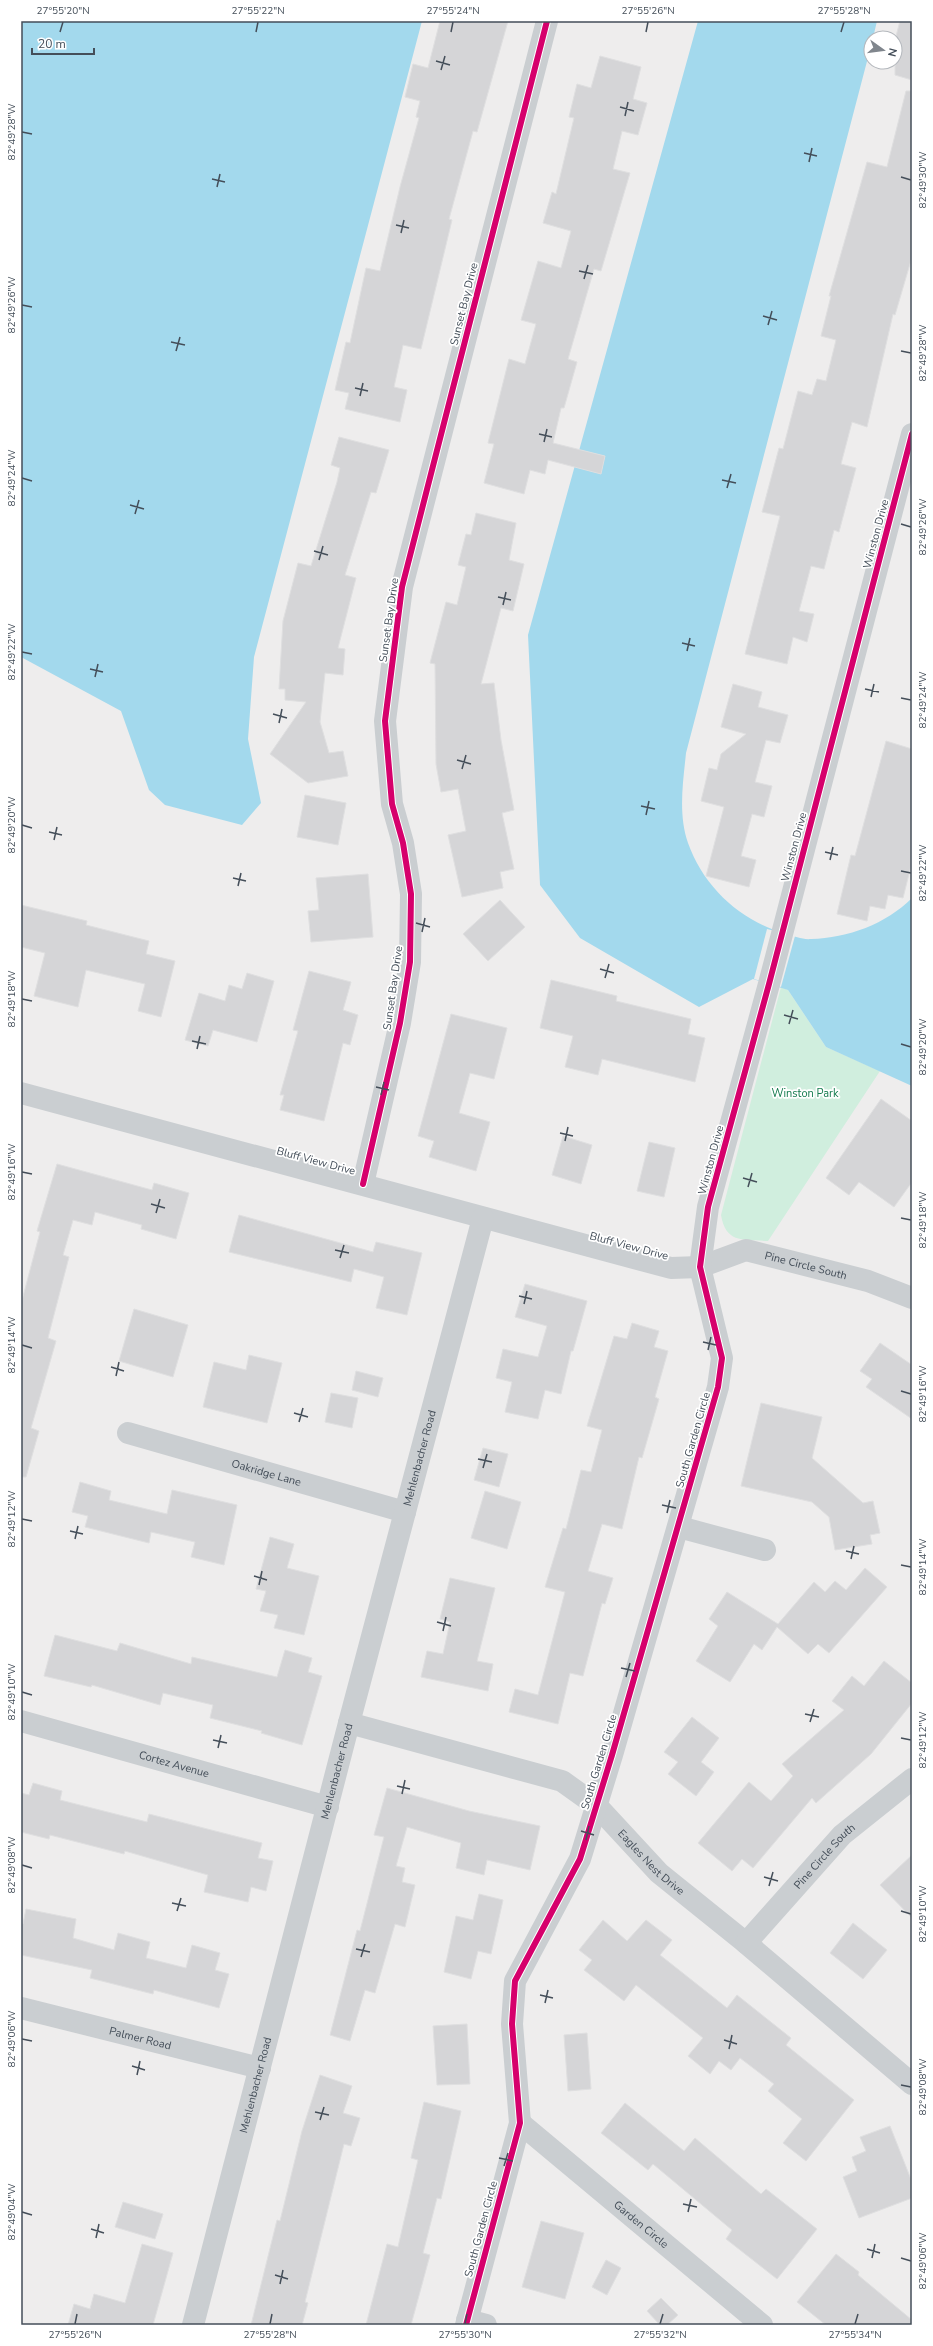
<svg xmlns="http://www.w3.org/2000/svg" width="933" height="2346" viewBox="0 0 933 2346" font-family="'Nunito Sans',sans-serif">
  <rect width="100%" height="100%" fill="#eeeded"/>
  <path fill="#d0eede" d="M781 987 788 990 826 1047 880 1071 768 1241C743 1239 726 1244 721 1215Z"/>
  <g fill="#a3d9ed">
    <polygon points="21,21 422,21 254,657 248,739 261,803 242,825 165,805 149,790 121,711 21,657"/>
    <path d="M698 21H877L873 38H871V46L686 753C683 783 678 814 688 843 704 888 742 922 787 934 794 936 803 940 811 939 848 938 886 924 912 898V1086L826 1047 788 990 753 979 699 1007 580 938 540 885 528 635Z"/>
  </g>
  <polygon fill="#eeeded" points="767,929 795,936 781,987 754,979"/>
  <g fill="#d5d5d7" stroke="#dfdfe0">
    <polygon points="440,21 508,21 477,132 473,131 449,219 452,220 421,349 403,345 394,387 407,390 400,422 345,409 349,393 335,390 346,342 350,343 366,268 380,271 400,187 419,118 416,117 420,101 405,97 413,64 428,68"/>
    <polygon points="900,21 912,21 912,80 895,75 895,40"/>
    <polygon points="600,56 641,67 633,99 647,103 638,135 622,131 613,169 630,173 601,271 594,269 568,359 577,362 564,408 561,408 553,443 605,456 601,474 548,460 545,474 530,470 524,494 484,483 494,444 488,443 509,359 525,364 536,324 521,320 538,261 561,268 571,231 543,223 552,192 556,194 574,118 569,117 577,84 591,88"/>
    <polygon points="906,91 912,91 912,257 895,315 893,314 867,427 852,422 841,464 856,468 839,532 834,530 824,569 811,566 799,611 814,614 807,642 793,637 787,664 745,654 780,516 762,512 779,448 783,449 798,391 812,395 817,379 826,381 836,340 821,336 831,296 829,296 867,162 887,167"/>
    <polygon points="339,437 389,450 376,493 371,492 345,575 356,578 338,648 345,649 343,675 325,673 320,722 329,753 343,751 348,776 308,783 270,754 306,702 285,700 285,689 279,689 283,621 298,563 311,566 337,482 340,468 331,465"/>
    <polygon points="476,513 516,523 509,560 524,564 513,611 501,608 481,684 494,683 501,740 514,810 502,813 514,869 500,872 503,888 462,897 448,835 466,831 458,789 441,792 436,764 435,664 430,663 446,602 457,605 466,567 458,565 466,534 471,535"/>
    <polygon points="733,684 762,692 758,707 788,715 780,743 766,740 755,782 772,786 764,817 752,814 741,856 756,860 749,887 706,876 724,807 701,801 709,768 717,770 721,754 746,734 721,727"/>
    <polygon points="886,741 912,749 912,862 903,898 888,895 885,909 870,906 867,921 837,914 851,855 855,856"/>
    <polygon points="305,795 346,803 338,845 297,837"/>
    <polygon points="368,874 373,937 311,942 308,911 319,910 316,878"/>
    <polygon points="500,900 525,927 488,961 463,934"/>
    <polygon points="21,905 87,921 86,925 149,941 146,954 175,961 161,1017 138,1011 145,984 86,970 78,1007 34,996 45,953 21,947"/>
    <polygon points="309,971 351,982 343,1010 358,1015 350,1045 343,1043 324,1121 280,1110 284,1095 280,1095 298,1031 293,1030"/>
    <polygon points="247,973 274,981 257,1042 213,1030 208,1046 185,1040 199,993 225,1001 229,985 242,989"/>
    <polygon points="551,980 617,996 616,1001 691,1019 688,1034 705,1038 695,1082 602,1059 598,1075 565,1067 573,1036 540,1028"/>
    <polygon points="451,1014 507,1028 494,1079 470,1073 459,1113 490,1122 476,1171 429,1157 434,1141 418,1136"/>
    <polygon points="881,1099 912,1121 912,1182 894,1207 859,1182 849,1195 826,1178"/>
    <polygon points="563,1136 592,1145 581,1184 552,1175"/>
    <polygon points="649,1142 675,1148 664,1197 637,1191"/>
    <polygon points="57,1164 152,1190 154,1183 189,1193 176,1239 141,1229 142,1225 95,1212 92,1225 73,1220 63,1255 69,1257 48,1338 56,1341 31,1428 39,1431 26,1477 21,1477 21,1304 40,1232 37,1231"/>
    <polygon points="239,1215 373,1252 376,1242 422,1253 407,1315 376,1308 384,1277 354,1269 351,1282 229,1252"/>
    <polygon points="525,1284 587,1301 573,1351 571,1351 561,1394 545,1390 538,1419 505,1412 512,1382 496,1378 503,1349 538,1357 547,1326 515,1317"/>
    <polygon points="134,1309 188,1325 173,1377 119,1361"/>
    <polygon points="632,1323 659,1331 654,1347 668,1351 655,1397 659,1399 642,1458 639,1457 622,1529 602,1524 588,1571 613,1578 605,1604 602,1603 583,1676 570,1673 558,1724 509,1712 515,1689 538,1695 565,1592 545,1587 563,1528 566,1529 581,1470 591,1472 602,1430 587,1426 614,1336 627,1339"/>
    <polygon points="880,1343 912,1365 912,1419 866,1387 872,1379 860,1371"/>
    <polygon points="249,1355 282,1363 267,1423 203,1407 214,1362 246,1370"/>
    <polygon points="356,1371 383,1378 378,1397 352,1390"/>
    <polygon points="331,1393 358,1398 352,1428 325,1422"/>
    <polygon points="761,1403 822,1417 812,1458 863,1503 873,1501 880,1533 870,1535 872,1544 835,1550 829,1517 812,1502 741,1486"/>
    <polygon points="483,1448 508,1454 499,1487 474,1480"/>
    <polygon points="80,1482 111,1491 109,1500 167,1514 172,1490 237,1505 224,1565 191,1557 195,1542 151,1532 149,1543 85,1527 88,1516 72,1512"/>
    <polygon points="485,1491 521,1502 507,1549 471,1538"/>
    <polygon points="270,1537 294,1544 287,1568 319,1576 304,1635 274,1628 278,1615 260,1611 266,1591 256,1589"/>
    <polygon points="865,1568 887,1587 829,1653 818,1644 808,1654 777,1627 762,1650 754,1644 730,1682 696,1661 718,1626 709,1619 727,1592 778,1624 814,1582 825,1592 835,1581 846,1590"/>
    <polygon points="450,1578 495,1588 477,1661 493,1664 488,1691 421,1677 427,1651 443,1654 450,1622 440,1619"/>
    <polygon points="55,1635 117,1651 120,1643 191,1664 192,1657 277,1677 285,1650 312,1658 308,1672 322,1676 302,1745 261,1733 262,1731 210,1718 213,1705 163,1693 160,1705 92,1685 91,1687 44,1676"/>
    <polygon points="884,1661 912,1683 912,1703 871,1754 816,1803 812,1798 753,1868 742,1859 732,1871 698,1843 749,1782 771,1801 793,1776 782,1764 844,1710 832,1701 852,1676 864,1686"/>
    <polygon points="692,1717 719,1738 701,1762 714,1772 696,1796 668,1774 678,1762 664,1752"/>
    <polygon points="33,1783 62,1791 60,1800 147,1822 149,1814 262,1843 258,1858 273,1861 266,1891 251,1887 248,1902 204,1892 208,1875 125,1851 124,1854 50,1835 49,1839 21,1832 21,1793 29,1795"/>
    <polygon points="387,1788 469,1811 540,1826 530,1870 487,1860 484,1875 456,1868 461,1843 407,1827 396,1866 405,1868 402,1882 415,1885 405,1927 395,1924 375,1993 365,1990 350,2041 330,2035 357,1930 360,1931 384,1837 374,1835"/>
    <polygon points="912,1855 912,1918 880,1885"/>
    <polygon points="479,1894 503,1900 491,1954 478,1951 471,1979 444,1972 456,1916 473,1920"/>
    <polygon points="26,1909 76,1919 73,1938 114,1950 118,1933 150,1942 146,1958 186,1968 192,1945 220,1953 215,1970 229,1974 219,2008 154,1990 153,1994 90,1978 92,1970 21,1955 21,1924 23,1924"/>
    <polygon points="603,1920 627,1941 646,1920 672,1940 660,1955 727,2008 737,1995 791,2038 786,2045 854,2100 806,2161 783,2143 802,2119 768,2091 774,2084 740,2058 731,2070 719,2061 710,2074 688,2056 703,2038 636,1985 624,2001 584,1970 592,1960 579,1950"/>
    <polygon points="853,1923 887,1950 863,1979 830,1953"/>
    <polygon points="467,2024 470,2084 437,2085 433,2026"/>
    <polygon points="587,2033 591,2089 568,2091 564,2035"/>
    <polygon points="320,2075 352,2086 343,2113 360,2118 351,2146 344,2144 305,2302 308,2303 302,2325 251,2325 277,2220 280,2221 302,2131"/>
    <polygon points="424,2102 461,2111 441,2199 437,2198 423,2253 430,2255 411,2325 366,2325 387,2244 398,2247 418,2160 411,2158"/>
    <polygon points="625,2103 684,2151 695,2138 761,2194 766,2189 817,2229 777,2279 726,2239 732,2230 653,2164 648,2170 601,2133"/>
    <polygon points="890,2126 912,2182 912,2198 859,2218 843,2177 857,2171 852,2157 866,2151 860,2137"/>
    <polygon points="123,2202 163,2214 155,2239 115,2227"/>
    <polygon points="541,2221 584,2233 565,2299 522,2287"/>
    <polygon points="142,2244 173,2253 153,2325 68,2325 74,2304 90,2309 94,2294 125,2303"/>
    <polygon points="836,2254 859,2272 858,2275 912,2320 912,2325 826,2325 797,2302"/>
    <polygon points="606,2260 621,2268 607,2295 592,2287"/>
    <polygon points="661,2298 678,2315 667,2325 660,2325 647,2311"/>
  </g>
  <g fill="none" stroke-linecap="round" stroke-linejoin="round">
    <g stroke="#caced1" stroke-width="22">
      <path id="s1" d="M21 1093 671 1268 700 1267 746 1250 868 1281 912 1298"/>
      <polyline points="363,1184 400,1023 410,962 411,894 403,843 392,804 385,721 402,587 547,21"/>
      <path id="s2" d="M128 1433 405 1512"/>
      <polyline points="679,1527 765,1550"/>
      <path id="s3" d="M21 1721 328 1807"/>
      <path id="s4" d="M349 1723 562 1781 597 1806 659 1873 746 1943 912 2084"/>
      <path id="s5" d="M746 1943 842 1835 912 1779"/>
      <path id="s6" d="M21 2008 260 2068"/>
      <path id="s7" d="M520 2123 762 2325"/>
      <polyline points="467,2320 486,2325"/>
      <path id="s8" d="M193 2325 349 1723 483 1218"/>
      <polyline points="466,2325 520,2123 512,2024 515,1981 580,1859 612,1755 718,1387 722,1358 700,1267 708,1207 769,984 912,434"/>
    </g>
    <g stroke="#fff" stroke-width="8">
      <g id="cycleway">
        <polyline points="363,1184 400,1023 410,962 411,894 403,843 392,804 385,721 402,587 547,21"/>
        <polyline points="466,2325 520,2123 512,2024 515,1981 580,1859 612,1755 718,1387 722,1358 700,1267 708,1207 769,984 912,434"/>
      </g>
    </g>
    <use href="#cycleway" stroke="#d6006c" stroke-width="6"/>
  </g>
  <path fill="none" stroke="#444e59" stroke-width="1.5" d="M60 32 63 22M256 32 258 22M451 32 453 22M646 32 648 22M841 32 844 22M436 61 450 65M441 70 445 56M620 107 634 111M625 116 628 102M22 132 32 134M804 153 817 156M809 162 812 148M901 177 911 180M212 179 225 182M217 187 220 174M396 225 409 228M401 233 404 220M579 271 593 274M584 279 588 265M22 305 32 307M763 316 777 320M768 325 772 311M171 342 185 345M176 351 180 337M901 351 911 353M355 388 368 391M360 396 363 383M539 434 552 437M544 442 547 429M22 478 32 481M722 480 736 483M727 488 731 474M130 505 144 509M135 514 139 500M901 524 911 527M314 551 328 555M319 560 323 546M498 597 511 600M503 605 506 592M682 643 695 646M687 651 690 638M22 652 32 654M90 669 103 672M95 677 98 664M865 689 879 692M871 697 874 684M901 698 911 700M273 714 287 718M279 723 282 709M457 760 471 764M462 769 466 755M641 806 655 809M646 815 649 801M22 825 32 828M49 832 62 835M54 840 57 827M825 852 838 855M830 860 833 847M901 871 911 873M233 878 246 881M238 886 241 873M416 923 430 927M422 932 425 918M600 969 614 973M605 978 609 964M22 999 32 1001M784 1015 798 1019M789 1024 793 1010M192 1041 206 1044M901 1044 911 1047M197 1049 200 1036M376 1087 389 1090M381 1095 384 1082M560 1133 573 1136M565 1141 568 1127M22 1172 32 1174M743 1178 757 1182M748 1187 752 1173M151 1204 165 1208M156 1213 160 1199M901 1218 911 1220M335 1250 349 1253M340 1258 344 1245M519 1296 532 1299M524 1304 527 1291M703 1342 716 1345M22 1345 32 1348M708 1350 711 1337M111 1367 124 1371M116 1376 119 1362M901 1391 911 1394M294 1413 308 1417M299 1422 303 1408M478 1459 492 1462M483 1468 487 1454M662 1505 676 1508M667 1513 670 1500M22 1519 32 1521M70 1531 83 1534M75 1539 78 1526M846 1551 859 1554M851 1559 854 1546M901 1565 911 1567M254 1576 267 1580M259 1585 262 1571M437 1622 451 1626M443 1631 446 1617M621 1668 635 1671M626 1677 630 1663M22 1692 32 1695M805 1714 819 1717M810 1722 814 1709M901 1738 911 1740M213 1740 227 1743M218 1748 221 1735M397 1786 410 1789M402 1794 405 1780M581 1831 594 1835M586 1840 589 1826M22 1865 32 1868M764 1877 778 1881M769 1886 773 1872M172 1903 186 1906M177 1911 181 1898M901 1911 911 1914M356 1949 370 1952M361 1957 365 1944M540 1995 553 1998M545 2003 548 1990M22 2039 32 2041M724 2040 737 2044M729 2049 732 2035M132 2066 145 2070M137 2075 140 2061M901 2085 911 2087M315 2112 329 2115M320 2120 324 2107M499 2158 513 2161M504 2166 508 2153M683 2204 697 2207M22 2212 32 2215M688 2212 691 2199M91 2229 104 2233M96 2238 99 2224M867 2249 880 2253M872 2258 875 2244M901 2258 911 2261M275 2275 288 2279M280 2284 283 2270M75 2324 77 2314M270 2324 272 2314M465 2324 467 2314M660 2324 663 2314M855 2324 858 2314"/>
  <g text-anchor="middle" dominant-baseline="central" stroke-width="3.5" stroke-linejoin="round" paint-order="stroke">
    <g font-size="11" fill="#444e59" stroke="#fff">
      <text transform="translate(464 304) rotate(-76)">Sunset Bay Drive</text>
      <text transform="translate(876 534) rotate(-75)">Winston Drive</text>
      <text transform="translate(389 620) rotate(-82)">Sunset Bay Drive</text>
      <text transform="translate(794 847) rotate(-75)">Winston Drive</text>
      <text transform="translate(393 988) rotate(-82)">Sunset Bay Drive</text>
      <text transform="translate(711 1160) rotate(-75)">Winston Drive</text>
      <text transform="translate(316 1161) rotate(15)">Bluff View Drive</text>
      <text transform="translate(629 1246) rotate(15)">Bluff View Drive</text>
      <text stroke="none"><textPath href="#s1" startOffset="813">Pine Circle South</textPath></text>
      <text transform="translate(693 1440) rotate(-74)">South Garden Circle</text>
      <text stroke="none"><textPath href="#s8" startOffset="896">Mehlenbacher Road</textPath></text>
      <text stroke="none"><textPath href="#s2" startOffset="144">Oakridge Lane</textPath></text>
      <text transform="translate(599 1762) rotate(-73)">South Garden Circle</text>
      <text stroke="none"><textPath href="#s3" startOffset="159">Cortez Avenue</textPath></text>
      <text stroke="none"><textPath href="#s8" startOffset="572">Mehlenbacher Road</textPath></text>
      <text stroke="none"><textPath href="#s5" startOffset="117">Pine Circle South</textPath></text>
      <text stroke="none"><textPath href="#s4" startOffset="342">Eagles Nest Drive</textPath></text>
      <text stroke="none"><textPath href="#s6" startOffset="123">Palmer Road</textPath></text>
      <text stroke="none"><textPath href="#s8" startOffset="248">Mehlenbacher Road</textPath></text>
      <text stroke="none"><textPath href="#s7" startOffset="158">Garden Circle</textPath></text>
      <text transform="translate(481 2229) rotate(-75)">South Garden Circle</text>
    </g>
    <g font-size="11" fill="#147b4e" stroke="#fff">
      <text x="805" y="1093">Winston Park</text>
    </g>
  </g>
  <rect width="933" height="2346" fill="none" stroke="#ffffff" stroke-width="44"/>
  <g transform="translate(883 50) rotate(104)"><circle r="19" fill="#ffffff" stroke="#b4b8bd"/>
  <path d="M0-3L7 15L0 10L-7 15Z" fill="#80868d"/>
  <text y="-6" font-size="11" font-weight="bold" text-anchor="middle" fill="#444e59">N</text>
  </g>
  <path d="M32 48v6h62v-6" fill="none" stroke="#444e59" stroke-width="2"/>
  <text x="38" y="48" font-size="12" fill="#444e59" stroke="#ffffff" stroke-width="3" paint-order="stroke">20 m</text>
  <rect x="22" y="22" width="889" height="2302" fill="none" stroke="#444e59" stroke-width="1.5"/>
  <g font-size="10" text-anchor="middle" fill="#444e59">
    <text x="63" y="14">27°55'20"N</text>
    <text x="258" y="14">27°55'22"N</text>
    <text x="453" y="14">27°55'24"N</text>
    <text x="648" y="14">27°55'26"N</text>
    <text x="844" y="14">27°55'28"N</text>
    <text transform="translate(11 132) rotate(-90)" y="4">82°49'28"W</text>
    <text transform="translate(922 180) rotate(-90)" y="4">82°49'30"W</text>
    <text transform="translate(11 305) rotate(-90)" y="4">82°49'26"W</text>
    <text transform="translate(922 353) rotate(-90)" y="4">82°49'28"W</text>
    <text transform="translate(11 478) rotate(-90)" y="4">82°49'24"W</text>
    <text transform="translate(922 527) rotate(-90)" y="4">82°49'26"W</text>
    <text transform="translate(11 652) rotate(-90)" y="4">82°49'22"W</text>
    <text transform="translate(922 700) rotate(-90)" y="4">82°49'24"W</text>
    <text transform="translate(11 825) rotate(-90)" y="4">82°49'20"W</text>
    <text transform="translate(922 873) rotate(-90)" y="4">82°49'22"W</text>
    <text transform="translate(11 999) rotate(-90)" y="4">82°49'18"W</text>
    <text transform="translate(922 1047) rotate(-90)" y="4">82°49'20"W</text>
    <text transform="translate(11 1172) rotate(-90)" y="4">82°49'16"W</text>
    <text transform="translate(922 1220) rotate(-90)" y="4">82°49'18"W</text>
    <text transform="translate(11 1345) rotate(-90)" y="4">82°49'14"W</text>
    <text transform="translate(922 1394) rotate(-90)" y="4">82°49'16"W</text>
    <text transform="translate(11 1519) rotate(-90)" y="4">82°49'12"W</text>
    <text transform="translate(922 1567) rotate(-90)" y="4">82°49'14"W</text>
    <text transform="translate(11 1692) rotate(-90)" y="4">82°49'10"W</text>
    <text transform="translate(922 1740) rotate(-90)" y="4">82°49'12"W</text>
    <text transform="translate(11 1865) rotate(-90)" y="4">82°49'08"W</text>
    <text transform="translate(922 1914) rotate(-90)" y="4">82°49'10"W</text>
    <text transform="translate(11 2039) rotate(-90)" y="4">82°49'06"W</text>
    <text transform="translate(922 2087) rotate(-90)" y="4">82°49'08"W</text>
    <text transform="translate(11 2212) rotate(-90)" y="4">82°49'04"W</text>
    <text transform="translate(922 2261) rotate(-90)" y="4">82°49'06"W</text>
    <text x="75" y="2338">27°55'26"N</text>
    <text x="270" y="2338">27°55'28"N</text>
    <text x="465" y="2338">27°55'30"N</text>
    <text x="660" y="2338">27°55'32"N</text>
    <text x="855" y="2338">27°55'34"N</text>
  </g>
</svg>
